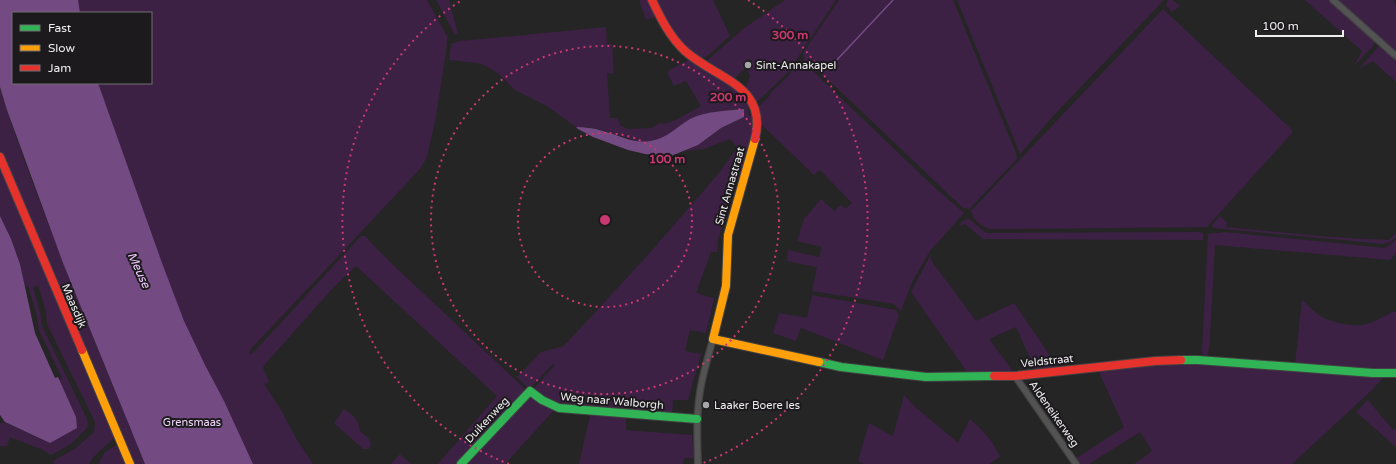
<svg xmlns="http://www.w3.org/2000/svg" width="1396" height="464" viewBox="0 0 1396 464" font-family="'Varela Round',sans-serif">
  <rect width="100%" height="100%" fill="#252525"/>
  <g fill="#3c2145">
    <polygon points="12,0 427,0 448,38 447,38 446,52 436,116 427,157 420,169 249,351 251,355 361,236 366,236 371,243 390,262 524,388 525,392 459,464 438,464 497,396 356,266 333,288 265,364 263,368 269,381 266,384 263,382 281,410 297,440 313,464 169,464 32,83 151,83 151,13 14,13"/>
    <polygon points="436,0 449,0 458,34 455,35"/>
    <polygon points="639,0 649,0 655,15 653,18 646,19"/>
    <polygon points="655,0 713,0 730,36 706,57 700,59 677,40"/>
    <polygon points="785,0 836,0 789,71 757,102 746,87 750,77 748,71 752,60 747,59 744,69 734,79 708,64 708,60 743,29"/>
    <polygon points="839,0 953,0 1016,153 1017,159 1014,162 969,209 963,208 837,88 804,60 803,53"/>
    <polygon points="957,0 1164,0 1054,115 1020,154"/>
    <polygon points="1168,0 1173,0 1180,6 1172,12 1166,6"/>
    <polygon points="1305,0 1328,0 1374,40 1374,45 1354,66 1362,51"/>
    <polygon points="1337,0 1394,0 1396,6 1396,53"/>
    <polygon points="1163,9 1288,126 1292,130 1292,133 1207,227 1022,229 989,229 981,225 975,220 971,211"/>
    <path d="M606 27 607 44H612L614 74 607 73 610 118H617L621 126 629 129 652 128 659 123 664 124 676 120 701 106 686 81 674 86 667 73 671 69 691 59C711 72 741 84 750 107L748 108 749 116 752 115 753 131 741 178 737 179 735 182 718 240 717 252H711L696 293 714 298 706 333 690 330 685 351 701 354 688 400H673L672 415 588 408 573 404 551 402 534 391 535 387 555 365 553 364 529 389 517 377 541 352 564 346 647 256 719 173 736 150V146L730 139 704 149 684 151 698 145 721 128 744 117 689 120 664 138 650 141 640 142 602 130 587 127H576L547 106 515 90 499 74 488 67 478 63 449 60 451 44 460 41Z"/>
    <polygon points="1378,47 1380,47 1396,61 1396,82 1373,61 1359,69"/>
    <polygon points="799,62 804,63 817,75 933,186 964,213 930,251 913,280 901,311 894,304 812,291 817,267 787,261 788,250 819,257 822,247 797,241 804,219 821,199 834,211 841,205 846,208 852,203 820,170 814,175 760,123 758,108 760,105 768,98 771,92 788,76"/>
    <path d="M0 87C11 126 26 164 40 202 73 290 110 377 145 464H133L58 290 0 150Z"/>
    <path d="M0 168 114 438C105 447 95 453 89 464H55L53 461 76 448 94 432 95 422 47 324 46 312 38 285 33 287 40 312 42 326 87 419 88 427 71 444 51 455 43 450 10 437 7 446H0V423H6L50 443 76 417 59 380 62 378 39 330 36 312 28 286H25L20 264 11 239 0 216Z"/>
    <polygon points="1220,216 1228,223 1225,227 1330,237 1389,240 1396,233 1396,237 1390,242 1384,244 1213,228 1212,225"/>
    <polygon points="968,218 986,233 1200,232 1203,233 1203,240 983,239 965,224 960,226 961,222"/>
    <polygon points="1225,232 1385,248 1396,240 1396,253 1390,260 1215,245 1210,335 1210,344 1207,356 1202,353 1208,234"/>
    <polygon points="930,256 933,263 976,321 1014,303 1059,369 1036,371 1016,327 989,339 1015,374 970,376 911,292"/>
    <polygon points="812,295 896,310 899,315 883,360 801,328 796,341 773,333 779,313 807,318"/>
    <path d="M1302 300C1308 305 1313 311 1319 315 1329 322 1355 328 1367 324 1378 321 1386 314 1396 311V369L1295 364Z"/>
    <polygon points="1177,363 1369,376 1382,377 1382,379 1373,389 1292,464 1134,464 1152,451 1140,432 1089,464 1079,464 1075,459 1124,427 1098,370 1116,368"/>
    <path d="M904 395 917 409 919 410 958 443 970 419C983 430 993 441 1000 457L989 464H864L858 461 869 423 893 436Z"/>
    <polygon points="530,396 556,408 505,464 465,464"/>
    <polygon points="1368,400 1393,430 1396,429 1396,447 1356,412"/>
    <path d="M344 409C353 415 359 420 360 431L370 440 371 445 369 449H363L334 423Z"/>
    <polygon points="591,412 626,415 626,430 692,435 694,458 685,458 683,460 684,464 579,464"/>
    <polygon points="116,445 117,449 119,448 125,464 98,464 105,452"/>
    <polygon points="400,454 411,464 391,464"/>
  </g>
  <g fill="#744a83">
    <polygon points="0,0 78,0 80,13 13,13 13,83 98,83 162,263 184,321 205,365 224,401 253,464 145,464 63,263 7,110 0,87"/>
    <path d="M744 109V117L721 128 698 145 671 156H660L645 154 628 150 593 137 578 129 576 127C585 127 594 128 603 131 618 135 634 144 650 141 667 139 676 127 690 119 707 111 725 111 744 109Z"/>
    <polygon points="0,216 11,239 20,264 35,333 55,378 58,377 76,417 77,428 50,443 5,422 0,415"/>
  </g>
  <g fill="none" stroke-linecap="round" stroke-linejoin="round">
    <polyline stroke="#744a83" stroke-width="1.5" points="834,63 893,0"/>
    <g stroke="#434243" stroke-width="8">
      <g id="street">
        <polyline points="1333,0 1396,56"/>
        <polyline points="1015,376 1076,464"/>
        <path d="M698 464C697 436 696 408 702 381 705 367 709 353 713 339"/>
      </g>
    </g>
    <g stroke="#434243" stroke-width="10">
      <g id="fast">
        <polyline points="1181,360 1198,360 1373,373 1396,373"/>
        <polyline points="819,362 841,367 926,377 994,376"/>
        <polyline points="461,464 530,391 542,400 559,408 697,419"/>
      </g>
    </g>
    <g stroke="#434243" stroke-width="10">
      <g id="slow">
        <polyline points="755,139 728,235 726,286 713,339 819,362"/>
        <polyline points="82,350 130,464"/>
      </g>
    </g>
    <g stroke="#434243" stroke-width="10">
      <g id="jam">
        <path d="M652 0C661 19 670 37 685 51 716 79 768 85 755 139"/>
        <polyline points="0,157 82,350"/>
        <polyline points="994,376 1015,376 1155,361 1181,360"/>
      </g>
    </g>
    <use href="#street" stroke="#545354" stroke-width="5.5"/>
    <use href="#fast" stroke="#30b455" stroke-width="8"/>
    <use href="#slow" stroke="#ff9f0a" stroke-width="8"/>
    <use href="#jam" stroke="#e5322d" stroke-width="8"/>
  </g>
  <g fill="none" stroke="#c93871" stroke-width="2" stroke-dasharray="2 4">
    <circle cx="605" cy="220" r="87"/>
    <circle cx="605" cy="220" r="174"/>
    <path d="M509 464A262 262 0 0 1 462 0M748 0A262 262 0 0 1 701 464"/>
  </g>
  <g fill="#a8a6a8" stroke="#1c1a1d" stroke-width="1.5">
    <circle cx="748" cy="65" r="4"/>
    <circle cx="706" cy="405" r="4"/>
  </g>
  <g text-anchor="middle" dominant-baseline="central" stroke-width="4" stroke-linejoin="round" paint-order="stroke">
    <g font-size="11" fill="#eeecee" stroke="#1c1a1d" text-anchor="start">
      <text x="756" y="65">Sint-Annakapel</text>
      <text x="714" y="405">Laaker Boere Ies</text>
    </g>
    <g font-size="11" fill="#eeecee" stroke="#1c1a1d">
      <text transform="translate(730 186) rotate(-74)">Sint Annastraat</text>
      <text transform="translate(74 306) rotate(67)">Maasdijk</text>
      <text transform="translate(1047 361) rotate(-6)">Veldstraat</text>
      <text transform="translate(612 401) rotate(5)">Weg naar Walborgh</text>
      <text transform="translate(1054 414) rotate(55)">Aldeneikerweg</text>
      <text transform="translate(487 420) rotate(-47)">Duikenweg</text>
    </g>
    <g font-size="11" fill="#f0d6fa" stroke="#1c1a1d">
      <text x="192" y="422">Grensmaas</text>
    </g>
    <g font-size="12" font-style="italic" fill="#eec6fc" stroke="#1c1a1d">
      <text transform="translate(139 270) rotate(65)">Meuse</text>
    </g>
  </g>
  <circle cx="605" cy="220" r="6" fill="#c93871" stroke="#1c1a1d" stroke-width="2"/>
  <g font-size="12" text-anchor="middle" font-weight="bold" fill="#c93871" stroke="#1c1a1d" stroke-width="4" stroke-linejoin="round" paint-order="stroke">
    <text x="790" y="39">300 m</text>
    <text x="728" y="101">200 m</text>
    <text x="667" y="163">100 m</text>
  </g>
  <rect x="12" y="12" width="140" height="72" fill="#1c1a1d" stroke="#706e71"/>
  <rect x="20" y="25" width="20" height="6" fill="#30b455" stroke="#706e71"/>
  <text x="48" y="32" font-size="12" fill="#eeecee">Fast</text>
  <rect x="20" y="45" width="20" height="6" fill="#ff9f0a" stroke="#706e71"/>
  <text x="48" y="52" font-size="12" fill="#eeecee">Slow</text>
  <rect x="20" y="65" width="20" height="6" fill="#e5322d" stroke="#706e71"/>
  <text x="48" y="72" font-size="12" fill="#eeecee">Jam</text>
  <path d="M1256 30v6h87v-6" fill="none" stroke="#eeecee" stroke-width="2"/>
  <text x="1262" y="30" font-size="12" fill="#eeecee" stroke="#1c1a1d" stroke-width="3" paint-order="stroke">100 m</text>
</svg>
